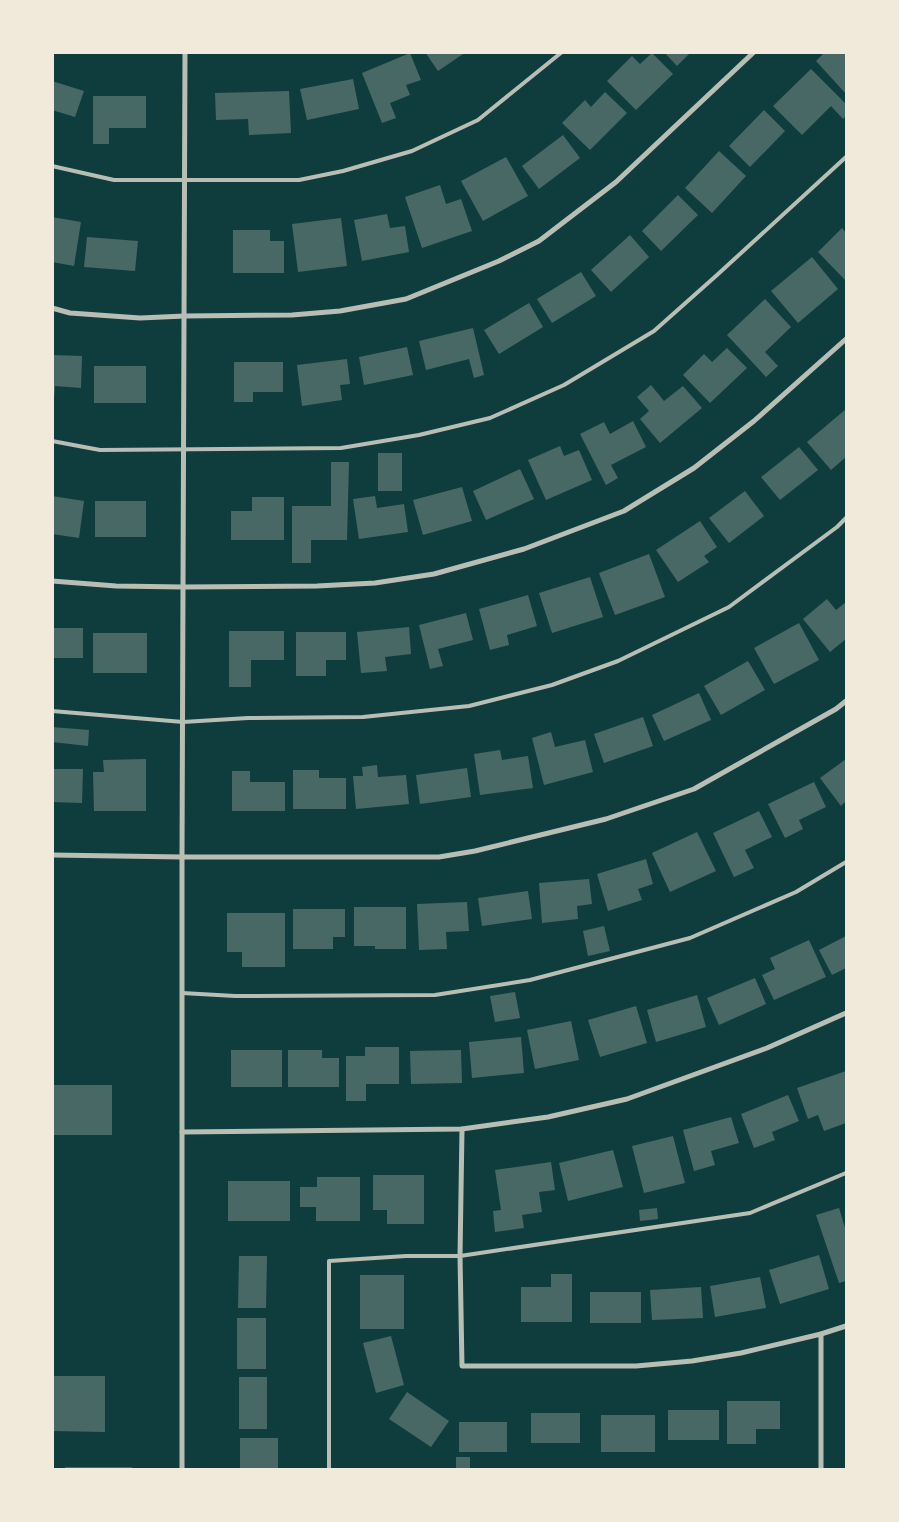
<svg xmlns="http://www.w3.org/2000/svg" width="899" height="1522" viewBox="0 0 899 1522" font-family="'Varela Round',sans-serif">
  <rect width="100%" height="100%" fill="#0f3d3e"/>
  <g fill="#486865">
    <polygon points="425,52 466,52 438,71"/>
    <polygon points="664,52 691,52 677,66"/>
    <polygon points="825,52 846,52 846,94 816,61"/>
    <polygon points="410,53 421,80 406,85 410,95 390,103 396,118 382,123 362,73"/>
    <polygon points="652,53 673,74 636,110 607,81 632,56 640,64"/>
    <polygon points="811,69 846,104 846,116 843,119 831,106 802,135 773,106"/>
    <polygon points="353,79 359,109 307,120 300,89"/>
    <polygon points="52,81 84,91 75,117 52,110"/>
    <polygon points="289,91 291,133 249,135 248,119 216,120 215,93"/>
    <polygon points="605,92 627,113 590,150 562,123 585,100 591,107"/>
    <polygon points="93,96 146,96 146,128 109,128 109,144 93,144"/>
    <polygon points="764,110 785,131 750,167 729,146"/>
    <polygon points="563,135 580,158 539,189 522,166"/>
    <polygon points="719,151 746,176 712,213 685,188"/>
    <polygon points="506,157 528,196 483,221 461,181"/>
    <polygon points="440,185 446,204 461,199 472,231 422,248 405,197"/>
    <polygon points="678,195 698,215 661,251 642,231"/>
    <polygon points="387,214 390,228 405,226 409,252 362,261 354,220"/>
    <polygon points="52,217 81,222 74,266 52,262"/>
    <polygon points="341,218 347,266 298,272 292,224"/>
    <polygon points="842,228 846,233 846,278 845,280 818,252"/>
    <polygon points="233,230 270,230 270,241 284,241 284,273 233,273"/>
    <polygon points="630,235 649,257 611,292 591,270"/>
    <polygon points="87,237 138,241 135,271 84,267"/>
    <polygon points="812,257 838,289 798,323 771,291"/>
    <polygon points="581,272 596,296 552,323 537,299"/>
    <polygon points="765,299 791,327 765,352 778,366 766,377 727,335"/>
    <polygon points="529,303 543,327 499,354 484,330"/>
    <polygon points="473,328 484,375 474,378 469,359 426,370 419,341"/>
    <polygon points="407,347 413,375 364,385 359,357"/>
    <polygon points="727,348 747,368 710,403 683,375 704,354 712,362"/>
    <polygon points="52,355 82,356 81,388 55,386 54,400 52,400"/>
    <polygon points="347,359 350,384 340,385 342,400 302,406 297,365"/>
    <polygon points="234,362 283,362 283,392 253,392 253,402 234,402"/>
    <rect x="94" y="366" width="52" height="37"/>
    <polygon points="651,385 664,401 683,386 702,408 660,443 640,419 649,411 637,397"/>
    <polygon points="846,409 846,457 831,470 807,442"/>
    <polygon points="633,421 646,447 611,465 618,478 606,485 580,434 604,422 610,434"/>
    <polygon points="560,446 564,456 579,450 592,480 546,500 528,460"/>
    <polygon points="799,447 818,470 780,500 761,477"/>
    <rect x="378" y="453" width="24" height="38"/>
    <polygon points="331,462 349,462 347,540 311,540 311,563 292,563 292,506 331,506"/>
    <polygon points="520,469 534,499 486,520 473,491"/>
    <polygon points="462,487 472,521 423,535 413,500"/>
    <polygon points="745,491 764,516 729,543 709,518"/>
    <polygon points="52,496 84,501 79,538 52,534"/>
    <polygon points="375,496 377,508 404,504 408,532 359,539 353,499"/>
    <polygon points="252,497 284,497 284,540 231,540 231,511 252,511"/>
    <rect x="95" y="501" width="51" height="36"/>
    <polygon points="700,521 717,547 704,556 709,562 678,582 656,550"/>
    <polygon points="649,554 665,597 615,615 599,573"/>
    <polygon points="590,577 603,617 552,633 539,593"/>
    <polygon points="528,595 537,626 507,635 509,645 490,650 479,609"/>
    <polygon points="827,599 836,610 846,602 846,639 830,652 803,619"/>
    <polygon points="466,613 473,640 438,649 443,666 430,669 419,625"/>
    <polygon points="799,623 819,660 774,684 754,648"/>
    <polygon points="409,627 411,654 385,657 387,671 361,673 357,632"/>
    <rect x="52" y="628" width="31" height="30"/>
    <polygon points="229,631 284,631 284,660 251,660 251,687 229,687"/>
    <polygon points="296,632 346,632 346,660 326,660 326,676 296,676"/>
    <rect x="93" y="633" width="54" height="40"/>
    <polygon points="748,661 765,690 721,715 704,686"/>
    <polygon points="699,693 711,720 664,741 652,715"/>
    <polygon points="643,717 653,746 604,763 594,734"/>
    <polygon points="52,727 89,730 88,746 52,742"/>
    <polygon points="551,732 555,747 585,740 593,772 544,785 532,738"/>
    <polygon points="500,750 502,760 528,756 533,788 480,795 474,754"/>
    <polygon points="146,759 146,811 94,811 93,772 104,772 103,760"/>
    <polygon points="846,759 846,801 841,806 820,778"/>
    <polygon points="377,765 378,777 406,775 409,804 356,809 353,776 363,776 362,767"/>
    <polygon points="467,768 471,797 420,804 416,775"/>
    <polygon points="52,769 83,769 82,803 52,802"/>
    <polygon points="293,770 319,770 319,778 346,778 346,809 293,809"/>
    <polygon points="232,771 250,771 250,782 285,782 285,811 232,811"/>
    <polygon points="814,782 826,807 799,820 803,829 785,838 768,804"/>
    <polygon points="759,811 772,837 745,850 754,868 734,877 713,833"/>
    <polygon points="697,832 716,871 670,892 652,853"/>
    <polygon points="646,859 653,884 638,889 642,900 608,911 597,874"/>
    <polygon points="589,879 592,904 577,906 578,919 542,923 539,883"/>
    <polygon points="528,891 532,919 482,926 478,898"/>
    <polygon points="467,902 469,931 446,932 447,949 419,950 417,904"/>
    <polygon points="354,907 406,907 406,949 375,949 375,946 354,946"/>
    <polygon points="293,909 345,909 345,937 333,937 333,949 293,949"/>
    <polygon points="227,913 285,913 285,967 242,967 242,952 227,952"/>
    <polygon points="604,926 610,951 588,956 583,931"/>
    <polygon points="846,936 846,968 832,975 819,950"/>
    <polygon points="809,940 826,977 774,1000 762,975 775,969 770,958"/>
    <polygon points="755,978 766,1004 719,1025 707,998"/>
    <polygon points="515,992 520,1018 495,1022 490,996"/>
    <polygon points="697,995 706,1027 656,1042 647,1010"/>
    <polygon points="636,1006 647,1043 600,1057 588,1020"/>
    <polygon points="571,1021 579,1060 535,1069 527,1030"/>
    <polygon points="521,1037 524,1073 472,1078 469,1042"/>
    <polygon points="365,1047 399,1047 399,1084 366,1084 366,1101 346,1101 346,1056 365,1056"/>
    <rect x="231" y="1050" width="51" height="37"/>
    <polygon points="288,1050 322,1050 322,1058 339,1058 339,1087 288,1087"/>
    <polygon points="461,1050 462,1083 411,1084 410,1051"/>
    <polygon points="846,1071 846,1123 824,1131 818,1115 808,1119 797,1088"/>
    <rect x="52" y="1085" width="60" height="50"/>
    <polygon points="788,1095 799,1121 772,1132 775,1140 754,1148 741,1114"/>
    <polygon points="731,1117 739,1143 711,1151 715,1165 694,1171 683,1130"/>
    <polygon points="673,1136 685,1183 644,1193 632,1146"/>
    <polygon points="613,1150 623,1187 568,1201 559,1163"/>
    <polygon points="551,1162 555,1190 539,1192 542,1212 522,1215 524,1228 495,1232 493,1211 501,1210 495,1170"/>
    <polygon points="373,1175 424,1175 424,1224 387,1224 387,1210 373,1210"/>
    <polygon points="317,1177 360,1177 360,1221 316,1221 316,1207 300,1207 300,1187 317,1187"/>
    <rect x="228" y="1181" width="62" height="40"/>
    <polygon points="657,1208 658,1219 640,1221 639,1210"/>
    <polygon points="839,1208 846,1231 846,1281 839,1283 816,1215"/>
    <polygon points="819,1255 829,1289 780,1304 769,1270"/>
    <polygon points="239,1256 267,1256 266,1308 238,1308"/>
    <polygon points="551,1274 572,1274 572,1322 521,1322 521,1287 551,1287"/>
    <rect x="360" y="1275" width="44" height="54"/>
    <polygon points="760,1277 766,1308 715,1317 710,1286"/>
    <polygon points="701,1287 703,1318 652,1320 650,1290"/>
    <rect x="590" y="1292" width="51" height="31"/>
    <rect x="237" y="1318" width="29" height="51"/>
    <polygon points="391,1336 404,1385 376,1393 363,1343"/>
    <polygon points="52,1376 105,1376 105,1432 52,1431"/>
    <rect x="239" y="1377" width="28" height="52"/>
    <polygon points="407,1392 449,1421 431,1447 389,1419"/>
    <polygon points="727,1401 780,1401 780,1429 756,1429 756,1444 727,1444"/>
    <rect x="668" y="1410" width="51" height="30"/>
    <rect x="531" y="1413" width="49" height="30"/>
    <rect x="601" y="1415" width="54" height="37"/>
    <rect x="459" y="1422" width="48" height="30"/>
    <rect x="240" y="1438" width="38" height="32"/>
    <rect x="456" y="1457" width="14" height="13"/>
    <rect x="65" y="1467" width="67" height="3"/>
  </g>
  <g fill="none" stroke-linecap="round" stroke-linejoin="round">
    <g stroke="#b8beb3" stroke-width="4">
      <polyline points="52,166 114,180 299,180 343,171 412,151 478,120 562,52"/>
      <polyline points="52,441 100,450 341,448 419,435 490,418 564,385 654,331 717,275 846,157"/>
      <polyline points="52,711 183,722 248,718 363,717 469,706 552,685 618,661 729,607 837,527 846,518"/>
      <polyline points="182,993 235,996 435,995 530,980 690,938 796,892 846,862"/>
      <polyline points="329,1470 329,1261 406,1256 460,1256 750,1213 846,1173"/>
    </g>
    <g stroke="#b8beb3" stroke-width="5">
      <polyline points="52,308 70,313 140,318 185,316 292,315 340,311 406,299 499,261 539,241 616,182 754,52"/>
      <polyline points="52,581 116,586 183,587 317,586 375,583 434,574 524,549 624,511 694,468 754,421 846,339"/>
      <polyline points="52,855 182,857 439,857 475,851 606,819 694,789 836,709 846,701"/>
      <polyline points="462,1129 460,1256 462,1366 636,1366 692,1361 741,1353 821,1334 846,1326"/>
      <polyline points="182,1132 462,1129 548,1117 627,1099 767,1048 846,1013"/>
      <polyline points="821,1334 821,1470"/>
      <polyline points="182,1470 182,857 185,52"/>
    </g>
  </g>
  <rect width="899" height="1522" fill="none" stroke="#f1e9da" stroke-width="108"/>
</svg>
